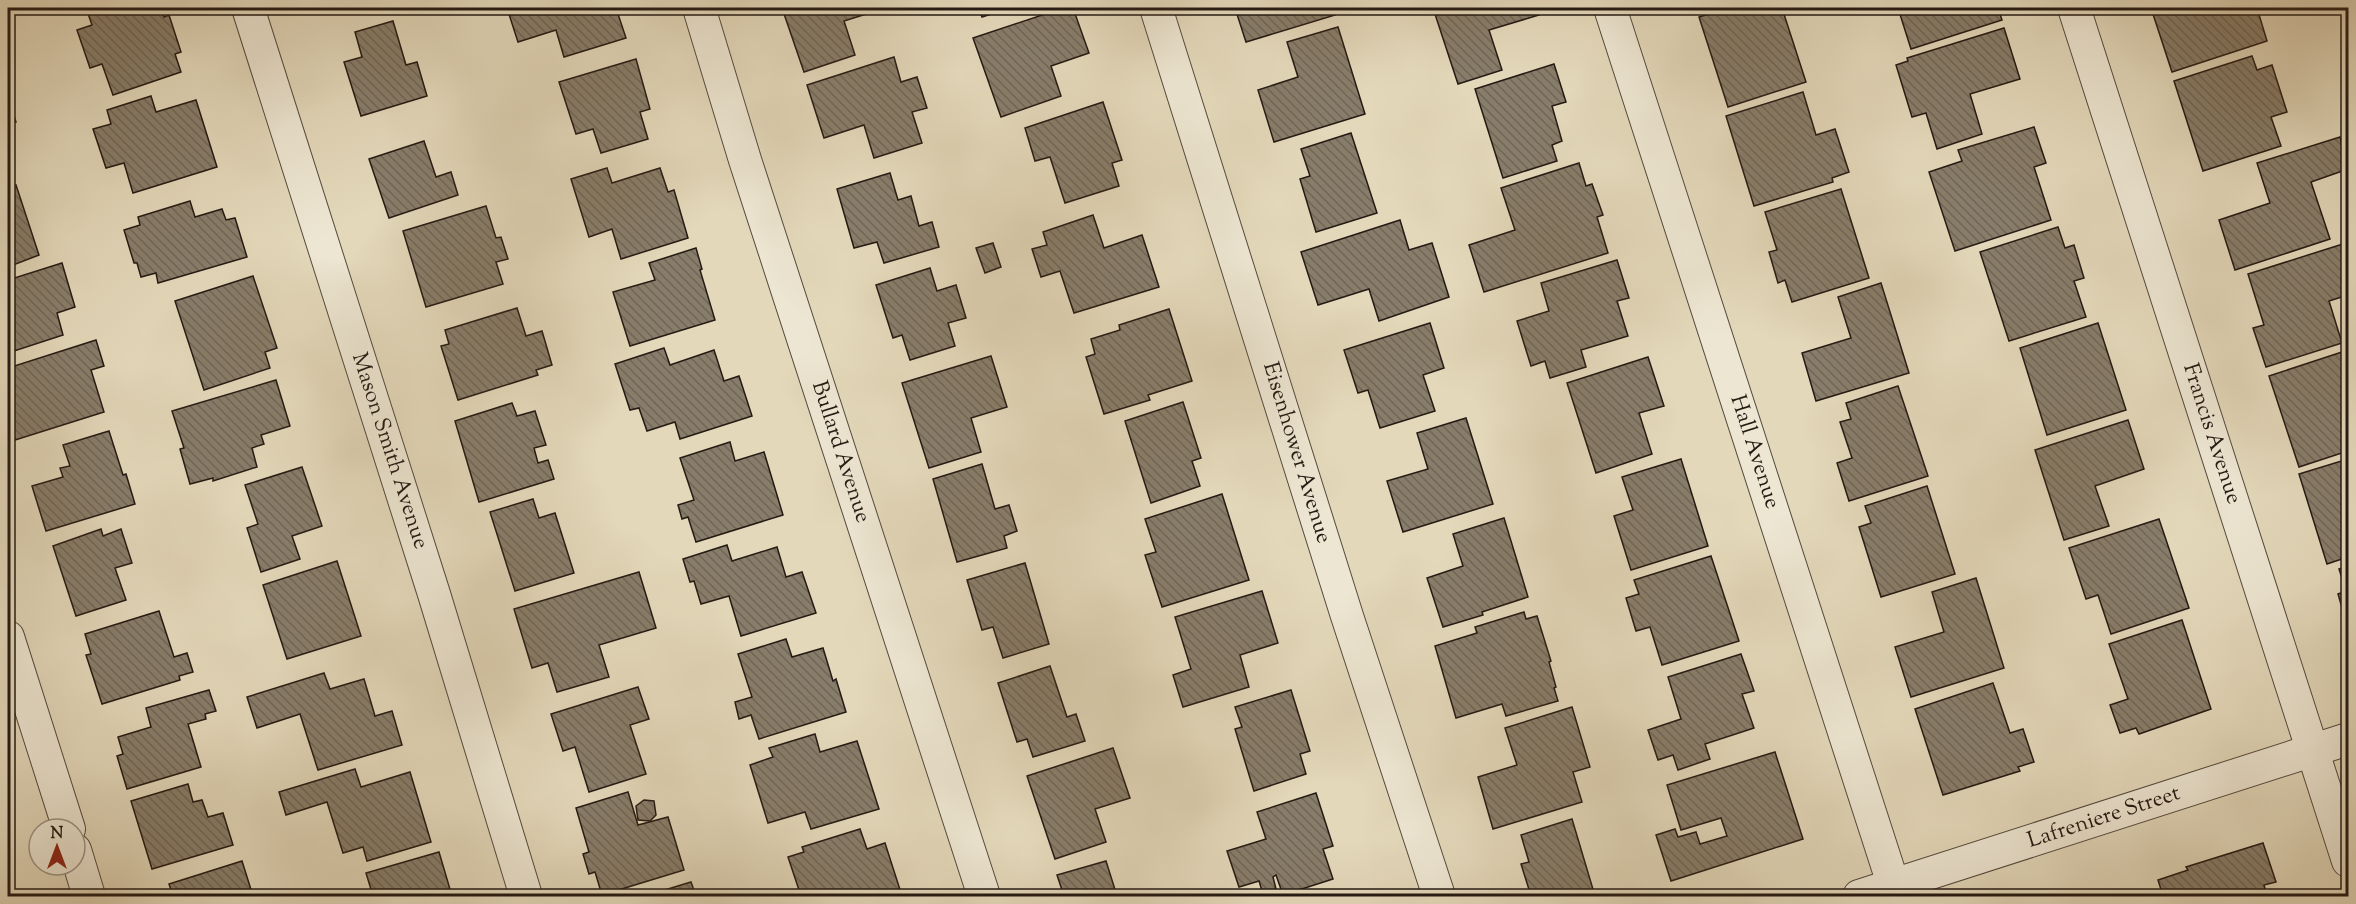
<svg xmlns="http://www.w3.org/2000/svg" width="2356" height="904" viewBox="0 0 2356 904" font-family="'Sorts Mill Goudy',serif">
  <defs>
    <pattern id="building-back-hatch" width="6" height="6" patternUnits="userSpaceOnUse" patternTransform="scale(1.5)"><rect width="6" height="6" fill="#887d6a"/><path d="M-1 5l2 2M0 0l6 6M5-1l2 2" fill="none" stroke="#6f6656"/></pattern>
  </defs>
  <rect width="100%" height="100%" fill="#e3d8ba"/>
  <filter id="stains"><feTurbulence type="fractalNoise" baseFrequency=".00333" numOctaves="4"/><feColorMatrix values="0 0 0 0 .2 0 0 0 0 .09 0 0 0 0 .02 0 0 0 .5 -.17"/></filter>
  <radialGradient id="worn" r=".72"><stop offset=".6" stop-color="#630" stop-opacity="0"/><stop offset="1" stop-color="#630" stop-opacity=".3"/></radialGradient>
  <g fill="url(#building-back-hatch)" stroke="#251a14" stroke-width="1.5">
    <polygon points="86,8 130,8 131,10 140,8 161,8 164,17 169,15 181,52 175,54 181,72 113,95 102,64 90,68 77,30 92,25"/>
    <polygon points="374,8 391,8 376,12"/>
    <polygon points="507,8 616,8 626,38 564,57 556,30 518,42"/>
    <polygon points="782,8 878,8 879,10 844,21 855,55 804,72"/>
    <polygon points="979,8 1010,8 982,17"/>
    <polygon points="1063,8 1073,8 1089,53 1051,66 1061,96 1001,117 973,38"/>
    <polygon points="1235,8 1333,8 1335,15 1246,42"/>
    <polygon points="1433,8 1537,8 1539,15 1489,30 1502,70 1458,84"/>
    <polygon points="1729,8 1782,8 1806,82 1728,107 1699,17"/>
    <polygon points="1898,8 1998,8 2002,20 1911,49"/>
    <polygon points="2151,8 2257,8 2267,41 2172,72"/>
    <polygon points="393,21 406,65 417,62 427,96 361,116 344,62 362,57 355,32"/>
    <polygon points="1338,27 1365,114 1274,142 1258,90 1298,77 1287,42"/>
    <polygon points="2004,28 2020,79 1970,94 1982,134 1937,149 1926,113 1912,117 1896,65 1908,61 1907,58"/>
    <polygon points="2252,56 2257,70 2272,65 2287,112 2271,117 2281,146 2203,171 2174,81"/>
    <polygon points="894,57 901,82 917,77 927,108 912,112 922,143 874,158 864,125 824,138 807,85"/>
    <polygon points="636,59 650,109 640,112 648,139 601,153 593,129 576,134 559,82"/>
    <polygon points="1554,64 1566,102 1552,106 1562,141 1552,145 1557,161 1503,178 1475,89"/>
    <polygon points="1803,92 1816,135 1835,129 1849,172 1832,178 1833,182 1754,206 1726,116"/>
    <polygon points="151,96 156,112 196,100 217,167 133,193 124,163 106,168 93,129 111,124 107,110"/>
    <polygon points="8,98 16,122 8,125"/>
    <polygon points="1103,102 1122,160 1112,163 1119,186 1065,203 1050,157 1035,161 1025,128"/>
    <polygon points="2034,127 2046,163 2034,167 2051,220 1955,251 1929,172 1962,161 1958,150"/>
    <polygon points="1351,133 1377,213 1316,232 1300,179 1310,176 1301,149"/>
    <polygon points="2340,137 2348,169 2311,182 2330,239 2235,270 2219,220 2270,203 2257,163"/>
    <polygon points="424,141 436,177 451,172 458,195 389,218 369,159"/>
    <polygon points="8,158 12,172 8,174"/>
    <polygon points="1579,163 1586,186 1592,184 1603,215 1597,217 1608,253 1484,292 1469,245 1515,230 1501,188"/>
    <polygon points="607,168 612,183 660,168 668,192 674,190 688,238 621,259 612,229 589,237 571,179"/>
    <polygon points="890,173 898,200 911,196 919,226 932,222 939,247 884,263 877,242 854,248 837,189"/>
    <polygon points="16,185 39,255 8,267 8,188"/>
    <polygon points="1841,189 1869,278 1792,302 1785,280 1778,283 1769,252 1777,250 1765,212"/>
    <polygon points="190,201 195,217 222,209 226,220 235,218 247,257 158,283 156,273 141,277 137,263 134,263 124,230 140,225 138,217"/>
    <polygon points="486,206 496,238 501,237 508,259 496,262 503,284 426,307 403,231"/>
    <polygon points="1093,215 1104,248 1142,235 1159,287 1074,313 1060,271 1041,277 1032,249 1047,245 1043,232"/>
    <polygon points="1400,220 1409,250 1432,243 1449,297 1379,321 1369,289 1318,305 1301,252"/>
    <polygon points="2058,227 2065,248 2074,245 2084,278 2074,281 2086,317 2009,341 1980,252"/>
    <polygon points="993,243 1001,267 985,273 976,248"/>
    <polygon points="2346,243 2348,252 2348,295 2329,301 2342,343 2266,367 2253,328 2264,325 2248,274"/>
    <polygon points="696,248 702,269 700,270 715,320 630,346 613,292 655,280 649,263"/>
    <polygon points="1617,260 1629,298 1617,301 1628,336 1581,350 1586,367 1550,378 1545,361 1531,366 1517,321 1549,311 1541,283"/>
    <polygon points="62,263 75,307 57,313 63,335 8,353 8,280"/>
    <polygon points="930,268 937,291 956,285 966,318 948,323 955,346 910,360 902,335 893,338 876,285"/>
    <polygon points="253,276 277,348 265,352 270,368 204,390 175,301"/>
    <polygon points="1881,283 1909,373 1816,401 1802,353 1851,338 1838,297"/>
    <polygon points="517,308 526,336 542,331 552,365 536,370 538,375 458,400 441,346 449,344 445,330"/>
    <polygon points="1169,309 1192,381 1148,395 1150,400 1104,414 1086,357 1095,354 1091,339 1120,330 1119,325"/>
    <polygon points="1430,323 1444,368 1423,375 1435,411 1380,428 1368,390 1358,393 1344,350"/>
    <polygon points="2098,323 2126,410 2047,435 2020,348"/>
    <polygon points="96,340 104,366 91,370 104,412 15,440 8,415 8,368"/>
    <polygon points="664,348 670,365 714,350 724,381 739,376 752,416 680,439 675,422 647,431 639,408 630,410 615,364"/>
    <polygon points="2345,351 2348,361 2348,451 2299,467 2269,376"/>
    <polygon points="991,356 1007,407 971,418 981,452 929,468 902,383"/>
    <polygon points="1648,357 1664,406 1639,413 1652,454 1596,473 1567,383"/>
    <polygon points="276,380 290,426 261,435 264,444 252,448 257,467 213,481 213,478 190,484 180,449 184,448 172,411"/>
    <polygon points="1898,386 1928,476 1849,501 1837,463 1852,458 1840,422 1851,419 1846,403"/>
    <polygon points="1183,402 1201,458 1192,461 1200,486 1151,503 1125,421"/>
    <polygon points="512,403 517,416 535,411 546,445 534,448 538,463 548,460 554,479 479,502 455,421"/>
    <polygon points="1466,418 1493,504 1403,532 1387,481 1428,469 1417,433"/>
    <polygon points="2128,420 2144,469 2095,486 2109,526 2064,540 2035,450"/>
    <polygon points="109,431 123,475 126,474 135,504 46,531 32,486 63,477 60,468 70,466 63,445"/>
    <polygon points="730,442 735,461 764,452 783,515 696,542 688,517 682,519 678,505 694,500 680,458"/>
    <polygon points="1681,459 1708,546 1631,570 1614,516 1633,510 1622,477"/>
    <polygon points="2348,459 2348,557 2327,564 2299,474"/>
    <polygon points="982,464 995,509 1009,505 1017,531 1004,536 1007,548 957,562 933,479"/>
    <polygon points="302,467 322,526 292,536 300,559 261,572 247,528 258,524 245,485"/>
    <polygon points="1927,486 1955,574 1881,597 1859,527 1871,523 1865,506"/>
    <polygon points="1222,494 1249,580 1162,607 1145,555 1156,552 1145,519"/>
    <polygon points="533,499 539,518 555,513 574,573 515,591 490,512"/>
    <polygon points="1504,518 1528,597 1482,612 1483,615 1443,627 1427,578 1463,566 1453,534"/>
    <polygon points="2159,519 2189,608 2111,634 2098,595 2086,599 2069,548"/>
    <polygon points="101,529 103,536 121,529 132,563 115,568 126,600 76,616 53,546"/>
    <polygon points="727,545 732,561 777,547 786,577 802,572 816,613 741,636 729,596 701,604 694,581 690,582 683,559"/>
    <polygon points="1711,556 1739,641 1662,665 1650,627 1636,631 1626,598 1639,594 1634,580"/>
    <polygon points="337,561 361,636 287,659 263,585"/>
    <polygon points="1025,563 1049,644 1003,658 993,627 982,630 967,580"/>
    <polygon points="2348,566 2348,625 2347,625 2338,594 2346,591 2339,569"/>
    <polygon points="639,572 656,628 599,645 609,677 557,692 548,663 532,668 514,609"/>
    <polygon points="1976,578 2004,668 1911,697 1895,647 1944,632 1932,592"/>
    <polygon points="1262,591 1278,643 1240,655 1249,687 1183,707 1173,675 1191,669 1175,617"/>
    <polygon points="159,611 174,657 187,653 193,672 179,676 180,680 102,704 86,655 91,654 85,634"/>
    <polygon points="1524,612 1526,619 1537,616 1551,661 1549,662 1556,687 1554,688 1558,701 1506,716 1502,704 1456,718 1435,646 1477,633 1475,627"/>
    <polygon points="2182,620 2211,709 2139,734 2136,728 2120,733 2110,705 2128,699 2109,644"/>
    <polygon points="786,639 792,657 823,648 833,681 836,679 846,712 759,739 751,715 739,719 735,702 752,697 738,654"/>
    <polygon points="1741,654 1754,691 1742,694 1754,728 1705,744 1710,759 1678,770 1673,755 1658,760 1648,730 1681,719 1668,677"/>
    <polygon points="1050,666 1067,717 1076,714 1085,741 1033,757 1027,739 1017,742 998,683"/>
    <polygon points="324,673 330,689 364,679 375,716 392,711 402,745 318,770 300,714 257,728 247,697"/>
    <polygon points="1993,683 2010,733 2023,729 2034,762 2018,767 2020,771 1943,795 1915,709"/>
    <polygon points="638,687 649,719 630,725 646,774 589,792 575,747 563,751 551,714"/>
    <polygon points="209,690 216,711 205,714 206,719 188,724 201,767 127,789 117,756 123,754 118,737 151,727 146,708"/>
    <polygon points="1291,690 1310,751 1300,754 1306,774 1254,791 1235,729 1242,727 1235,707"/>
    <polygon points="1572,707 1590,767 1573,772 1582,802 1493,829 1478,777 1517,765 1505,728"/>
    <polygon points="815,734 820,752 857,741 879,809 811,829 805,812 768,823 750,765 773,757 769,748"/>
    <polygon points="1113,748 1130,798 1095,809 1106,842 1055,859 1027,776"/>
    <polygon points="1775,752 1803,839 1671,881 1656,835 1675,829 1678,837 1696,832 1700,844 1727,836 1721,818 1681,830 1667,785"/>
    <polygon points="355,769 361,787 410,772 431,842 367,861 363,847 343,853 327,802 286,815 279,792"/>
    <polygon points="188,784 193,802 202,800 208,817 223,813 233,845 152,869 131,801"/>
    <polygon points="628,792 638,825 668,817 684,870 602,895 595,872 589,874 583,854 589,852 576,808"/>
    <polygon points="1316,793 1333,846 1323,849 1333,879 1283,895 1276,875 1273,877 1276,889 1263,894 1259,881 1239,887 1227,851 1266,839 1257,812"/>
    <polygon points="644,800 654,801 656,815 650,821 638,820 636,806"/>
    <polygon points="1572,819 1595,896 1531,896 1521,864 1529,862 1521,835"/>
    <polygon points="860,829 867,849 885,843 902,896 801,896 788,857 804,852 802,847"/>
    <polygon points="2263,843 2276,882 2264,885 2267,896 2163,896 2158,880 2188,870 2186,867"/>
    <polygon points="439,852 452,896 373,896 366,873"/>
    <polygon points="242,861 253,896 173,896 169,884"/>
    <polygon points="1106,861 1117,896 1064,896 1057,875"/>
    <polygon points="691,882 696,896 645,896"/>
    <polygon points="1355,890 1357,896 1333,896"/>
    <polygon points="2078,890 2080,896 2057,896"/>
  </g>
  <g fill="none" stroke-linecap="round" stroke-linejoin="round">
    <g stroke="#544a3e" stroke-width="34">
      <g id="minor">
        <polyline points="248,8 434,594 526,896"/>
        <polyline points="699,8 745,160 984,896"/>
        <polyline points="1156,8 1347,616 1439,896"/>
        <polyline points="1610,8 1897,896"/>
        <polyline points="2074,8 2348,861"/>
        <polyline points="8,637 69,829"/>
        <polyline points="75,850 89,896"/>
        <polyline points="1859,896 2348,739"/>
      </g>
    </g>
    <use href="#minor" stroke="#ede6d2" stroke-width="32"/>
  </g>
  <g text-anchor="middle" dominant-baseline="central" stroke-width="4.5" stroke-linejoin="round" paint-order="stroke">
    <g font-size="22" fill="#251a14" stroke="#ede6d2">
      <text transform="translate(2211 434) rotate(72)">Francis Avenue</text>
      <text transform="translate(389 451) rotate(72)">Mason Smith Avenue</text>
      <text transform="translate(840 452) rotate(72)">Bullard Avenue</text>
      <text transform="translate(1754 452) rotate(72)">Hall Avenue</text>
      <text transform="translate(1296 453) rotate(73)">Eisenhower Avenue</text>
      <text transform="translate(2104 818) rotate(-18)">Lafreniere Street</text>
    </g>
  </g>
  <rect width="2356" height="904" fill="none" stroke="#e3d8ba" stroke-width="30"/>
  <rect x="9" y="9" width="2338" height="886" fill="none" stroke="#251a14" stroke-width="3"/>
  <rect x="15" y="15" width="2326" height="874" fill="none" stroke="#251a14" stroke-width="1.5"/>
  <g transform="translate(57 847)"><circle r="28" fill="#ede6d2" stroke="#9d9486" stroke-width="1.5"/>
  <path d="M0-4.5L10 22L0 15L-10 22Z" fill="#8f2418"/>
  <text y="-9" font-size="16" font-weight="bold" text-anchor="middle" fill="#251a14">N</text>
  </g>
  <rect width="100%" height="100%" filter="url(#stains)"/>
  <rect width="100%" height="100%" fill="url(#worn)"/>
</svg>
